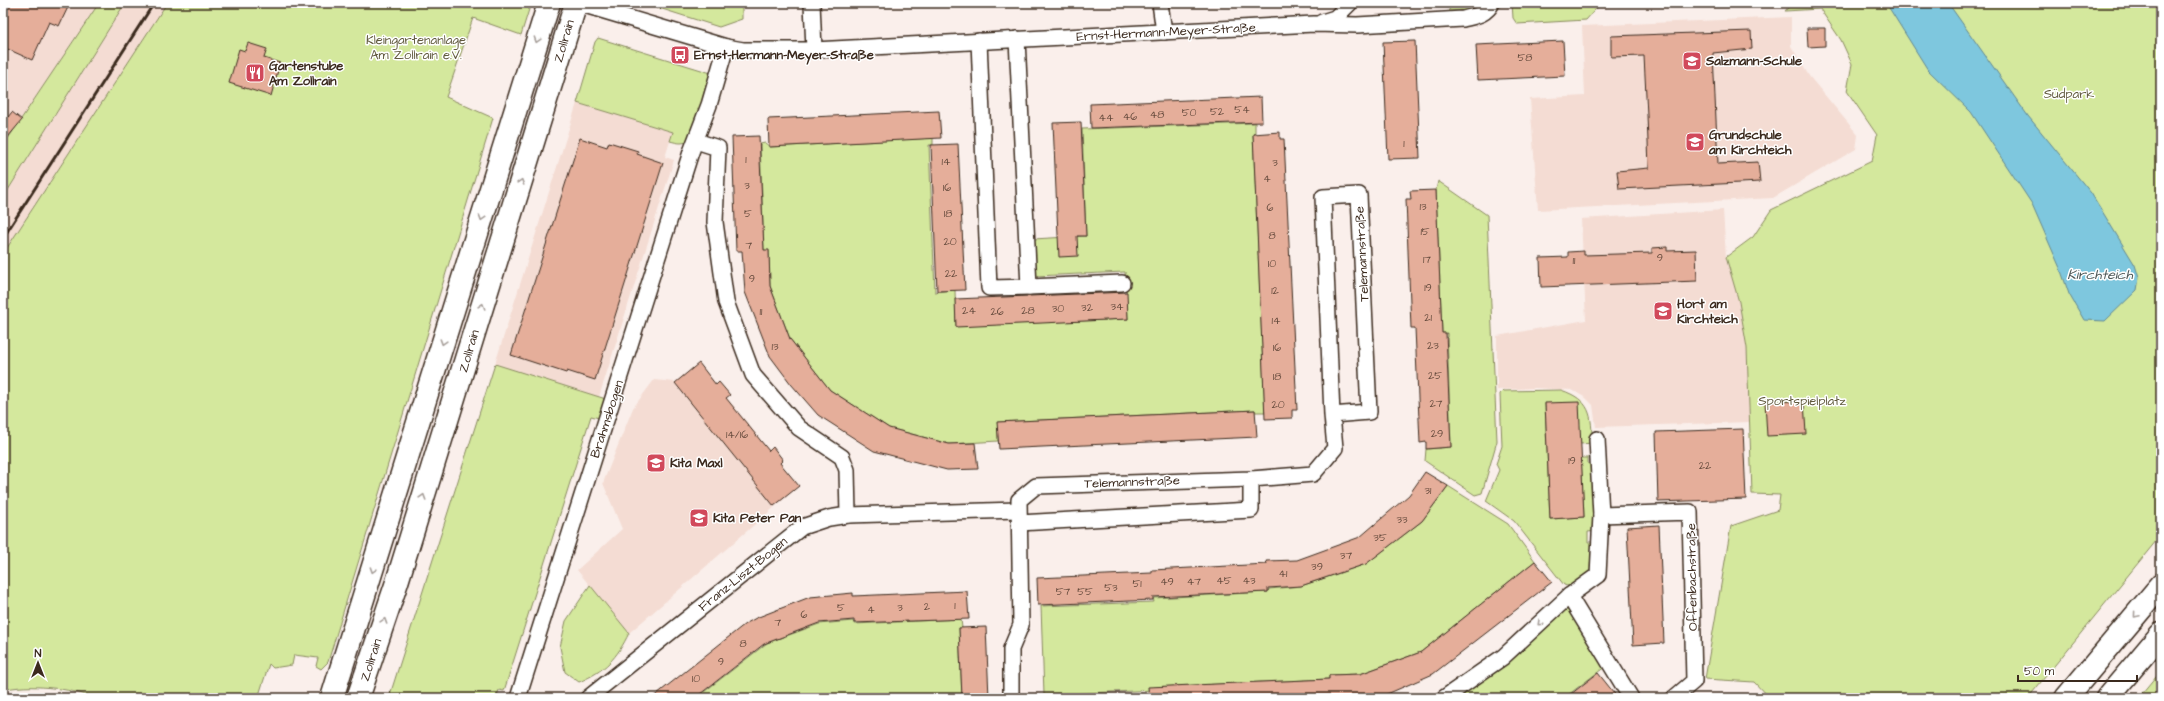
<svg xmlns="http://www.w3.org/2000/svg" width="2164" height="701" viewBox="0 0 2164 701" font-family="'Architects Daughter',sans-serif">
  <rect width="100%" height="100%" fill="#faefeb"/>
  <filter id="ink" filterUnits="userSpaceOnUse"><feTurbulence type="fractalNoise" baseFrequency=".025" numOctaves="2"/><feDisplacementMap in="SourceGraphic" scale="8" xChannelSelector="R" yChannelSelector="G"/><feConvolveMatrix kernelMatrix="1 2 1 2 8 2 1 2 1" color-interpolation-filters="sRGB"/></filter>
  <g filter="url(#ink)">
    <g fill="#f4dcd3">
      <polygon points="3,3 99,3 3,146"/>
      <polygon points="125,3 167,3 3,254 3,198"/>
      <polygon points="1791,17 1791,46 1809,76 1858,135 1856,149 1773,198 1538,210 1530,99 1585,96 1582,26"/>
      <polygon points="577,103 673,132 665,157 674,160 599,397 495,364"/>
      <polygon points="1723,210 1726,257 1739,302 1747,348 1750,422 1596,427 1593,405 1586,398 1572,390 1535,388 1497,390 1497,336 1586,320 1581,219"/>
      <polygon points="699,363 769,450 773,447 783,460 780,463 799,486 629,633 577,570 622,529 603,483 633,408 654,380 675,382"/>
    </g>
    <g fill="#d4e89d" stroke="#88895e">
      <polygon points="99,3 125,3 3,198 3,146"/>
      <path d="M167 3H531L521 35 473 18 446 97 493 118 328 662 321 669 316 666 318 658 294 655 292 665 273 668 269 664 258 698H94C71 688 27 683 3 690V254Z"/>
      <polygon points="643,3 742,3 742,19 719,27"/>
      <polygon points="1454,3 1479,3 1469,10 1448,11"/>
      <polygon points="1512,3 1518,4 1601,3 1586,20 1517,24 1513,18"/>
      <polygon points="1792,3 2161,3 2161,535 2028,698 1769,698 1754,682 1705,679 1731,526 1778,510 1780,495 1752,494 1747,348 1739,302 1726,257 1753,237 1771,210 1872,161 1877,135 1847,91 1852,64 1841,40 1820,9 1785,11"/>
      <path d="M598 38 711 73 690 139C684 145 678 143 670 141L673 132 577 103 595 42Z"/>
      <polygon points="1255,123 1255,133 1253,134 1265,412 1255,412 1255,410 998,422 998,441 949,444 889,428 830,390 790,339 770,286 769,251 764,250 760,144 765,143 770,147 933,138 933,145 929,145 935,292 955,290 956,326 1128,319 1125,272 1036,276 1033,239 1086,236 1082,129"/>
      <polygon points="1438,181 1487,215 1497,441 1482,493 1475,495 1425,461 1426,449 1451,447 1447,333 1442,333 1436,190"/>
      <polygon points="495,364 609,400 603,419 591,416 504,691 499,690 496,698 389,698"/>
      <path d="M1561 390C1591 400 1592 415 1592 443L1581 444 1545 404 1550 519 1584 517 1581 458H1588V464H1594L1597 531 1588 532V542H1598C1597 548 1599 559 1597 564 1591 575 1578 590 1564 585L1514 521 1486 501 1499 470 1496 464 1502 446 1500 394 1503 391Z"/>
      <polygon points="1448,486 1508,524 1535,561 1421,652 1360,674 1329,675 1329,679 1157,687 1157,690 1044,695 1041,606 1154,602 1153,598 1268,592 1269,589 1301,586 1366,564 1422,521"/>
      <path d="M590 585 629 633C617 658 605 671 579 682L565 672 560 647 566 621Z"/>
      <polygon points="1569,596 1610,663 1564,698 1444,698"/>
      <polygon points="961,619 962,628 959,628 962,698 696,698 767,643 819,624 853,621 854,624"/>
      <polygon points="2161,670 2161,698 2138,698"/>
    </g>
    <polygon fill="#7ec7de" stroke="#638891" points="1886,3 1948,3 2028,116 2091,193 2135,265 2139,278 2137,290 2105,321 2084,320 2069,294 2060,268 2032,204 1971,112 1928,70"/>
    <g fill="#e5ae9a" stroke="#3b2a1e">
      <polygon points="3,3 70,3 59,26 49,22 32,60 3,47"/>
      <polygon points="1807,28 1825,28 1825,46 1808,47"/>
      <polygon points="1751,31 1752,49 1713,53 1718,164 1758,162 1760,182 1619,189 1617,171 1649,168 1647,115 1644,56 1611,57 1611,36"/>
      <polygon points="1415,41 1420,158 1388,159 1383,42"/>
      <polygon points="1563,41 1565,76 1478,80 1476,45"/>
      <polygon points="248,43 267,49 264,58 280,63 271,96 229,83 239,49 245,51"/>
      <polygon points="1261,97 1262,122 1091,128 1090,104"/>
      <polygon points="939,111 941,138 769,147 768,119"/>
      <polygon points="12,112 22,120 3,143 3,123"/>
      <polygon points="1081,122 1086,236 1077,236 1078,256 1059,257 1053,123"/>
      <polygon points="1280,132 1280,139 1284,139 1297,410 1292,410 1292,418 1265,419 1253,134"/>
      <polygon points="759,136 764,250 769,250 770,286 790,339 830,390 889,428 949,444 975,443 978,469 947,470 874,451 818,415 791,384 770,356 745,292 742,251 736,251 732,137"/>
      <polygon points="580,138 607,147 609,142 638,151 637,154 663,163 595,380 567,371 566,373 511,355"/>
      <polygon points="958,144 965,290 937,291 931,145"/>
      <polygon points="1436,190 1442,333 1446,333 1451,447 1426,449 1426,442 1420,443 1415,328 1411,328 1406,199 1411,199 1410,191"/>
      <polygon points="1667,247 1667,251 1696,250 1697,281 1541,287 1540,258 1568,257 1568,252 1584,251 1584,255 1652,253 1652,248"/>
      <polygon points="1127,292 1128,319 956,327 955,299"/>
      <polygon points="699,363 716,385 719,382 730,395 726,398 769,451 773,447 783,460 780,463 799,486 774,506 675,383"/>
      <polygon points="1804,401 1806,434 1767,436 1765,402"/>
      <polygon points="1579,402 1584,517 1550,519 1545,403"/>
      <polygon points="1255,410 1257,437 999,449 997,422"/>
      <polygon points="1743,429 1746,499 1658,502 1656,432"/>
      <polygon points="1425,472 1448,486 1422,521 1366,564 1301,586 1268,588 1268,592 1153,597 1153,600 1038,605 1037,578 1152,573 1152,570 1267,564 1266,561 1297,560 1360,537 1409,495"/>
      <polygon points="1659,525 1664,643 1633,645 1627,527"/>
      <polygon points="1535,561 1552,582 1433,674 1378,698 1149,698 1148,687 1329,679 1329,675 1360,674 1421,652"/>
      <polygon points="967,591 969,619 854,623 854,620 819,623 764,644 695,698 652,698 745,624 756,618 810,597 853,593 853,596"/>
      <polygon points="986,627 989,698 962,698 959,628"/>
      <polygon points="1598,673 1618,698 1566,698 1585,683"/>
    </g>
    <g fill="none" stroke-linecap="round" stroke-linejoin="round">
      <g stroke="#3b2a1e" stroke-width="18">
        <g id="minor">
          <path d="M578 3 726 47 743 50H814L1314 24 1357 25 1463 19C1475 16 1486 15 1492 3"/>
          <polyline points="812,3 814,50"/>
          <polyline points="1160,3 1164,32"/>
          <polyline points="1322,22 1335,18 1350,3"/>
          <polyline points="979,41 989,288 1029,287 1017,39"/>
          <polyline points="696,141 718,148 715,222 726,302 753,375 799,428 842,457 847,470 848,515"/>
          <polyline points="1029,287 1122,283"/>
          <polyline points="1601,515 1690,512 1694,681 1674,698"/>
          <polyline points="1019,523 1251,510 1251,479"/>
          <polyline points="1569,596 1631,698"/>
          <polyline points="518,698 691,152 709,105 726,47"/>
          <polyline points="588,698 802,527 829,518 848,515 1018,510"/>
          <polyline points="1011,698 1011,649 1021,625 1019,500 1036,486 1251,479 1313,474 1335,448 1332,415 1323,197 1359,195 1369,412 1332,415"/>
          <polyline points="1444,698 1503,657 1569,596 1598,575 1601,515 1597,439"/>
        </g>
      </g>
      <g stroke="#3b2a1e" stroke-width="25">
        <g id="secondary">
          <polyline points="332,698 549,3"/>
          <polyline points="358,698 397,582 576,3"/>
        </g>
      </g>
      <g stroke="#3b2a1e" stroke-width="25">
        <g id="trunk">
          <polyline points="2066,698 2161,585"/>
          <polyline points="2107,698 2161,634"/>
        </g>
      </g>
      <use href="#minor" stroke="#fff" stroke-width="15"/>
      <use href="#secondary" stroke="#fff" stroke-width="22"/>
      <use href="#trunk" stroke="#fff" stroke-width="22"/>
      <polyline stroke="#3b2a1e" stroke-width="3" points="3,238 154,3"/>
    </g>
    <defs><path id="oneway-chevron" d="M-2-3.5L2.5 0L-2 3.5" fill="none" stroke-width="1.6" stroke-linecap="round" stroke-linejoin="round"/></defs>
    <g stroke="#a79f9a">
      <use href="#oneway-chevron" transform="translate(537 40) rotate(108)"/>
      <use href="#oneway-chevron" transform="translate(521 182) rotate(-73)"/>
      <use href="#oneway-chevron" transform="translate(482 218) rotate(107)"/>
      <use href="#oneway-chevron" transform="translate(482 306) rotate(-73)"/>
      <use href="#oneway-chevron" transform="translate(443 342) rotate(107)"/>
      <use href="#oneway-chevron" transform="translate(423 497) rotate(-73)"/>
      <use href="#oneway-chevron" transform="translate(373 570) rotate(108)"/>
      <use href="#oneway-chevron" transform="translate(2136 615) rotate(130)"/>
      <use href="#oneway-chevron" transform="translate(384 621) rotate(-72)"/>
      <use href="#oneway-chevron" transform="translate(1540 623) rotate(137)"/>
    </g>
  </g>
  <defs>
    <g id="bus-square" transform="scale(1)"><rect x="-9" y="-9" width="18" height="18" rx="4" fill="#d1495b" stroke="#fff"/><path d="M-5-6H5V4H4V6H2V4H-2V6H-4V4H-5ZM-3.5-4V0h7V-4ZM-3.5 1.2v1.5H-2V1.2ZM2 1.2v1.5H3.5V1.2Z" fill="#fff"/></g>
    <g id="school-square" transform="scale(1)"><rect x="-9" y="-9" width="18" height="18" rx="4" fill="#d1495b" stroke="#fff"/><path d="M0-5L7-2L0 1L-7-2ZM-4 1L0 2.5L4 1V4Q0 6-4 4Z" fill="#fff"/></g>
    <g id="restaurant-square" transform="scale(1)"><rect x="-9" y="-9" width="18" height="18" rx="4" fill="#d1495b" stroke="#fff"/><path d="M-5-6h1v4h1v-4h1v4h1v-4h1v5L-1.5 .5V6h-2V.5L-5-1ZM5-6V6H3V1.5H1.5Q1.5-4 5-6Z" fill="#fff"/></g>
  </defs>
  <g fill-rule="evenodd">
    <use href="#bus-square" x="680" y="55"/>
    <use href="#school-square" x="1692" y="61"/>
    <use href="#restaurant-square" x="255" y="73"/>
    <use href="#school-square" x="1695" y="142"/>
    <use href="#school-square" x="1663" y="311"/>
    <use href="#school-square" x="656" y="463"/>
    <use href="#school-square" x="699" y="518"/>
  </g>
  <g text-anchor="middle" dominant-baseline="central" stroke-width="3" stroke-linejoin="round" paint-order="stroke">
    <g font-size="11" fill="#664b3d">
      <text x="1525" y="57">58</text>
      <text x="1242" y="109">54</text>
      <text x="1217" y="111">52</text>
      <text x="1189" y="112">50</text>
      <text x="1157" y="114">48</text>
      <text x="1130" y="116">46</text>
      <text x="1106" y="117">44</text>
      <text x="1404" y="143">1</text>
      <text x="746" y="159">1</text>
      <text x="946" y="161">14</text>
      <text x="1275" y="162">3</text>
      <text x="1267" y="178">4</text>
      <text x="747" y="185">3</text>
      <text x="947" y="187">16</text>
      <text x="1423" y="206">13</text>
      <text x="1270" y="207">6</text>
      <text x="748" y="213">5</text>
      <text x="948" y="213">18</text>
      <text x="1425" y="231">15</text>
      <text x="1272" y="235">8</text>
      <text x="950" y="241">20</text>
      <text x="749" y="245">7</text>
      <text x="1660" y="257">9</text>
      <text x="1427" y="259">17</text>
      <text x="1574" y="260">11</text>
      <text x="1272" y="263">10</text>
      <text x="951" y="273">22</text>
      <text x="752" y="278">9</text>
      <text x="1428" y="287">19</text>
      <text x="1275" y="290">12</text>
      <text x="1117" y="306">34</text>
      <text x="1087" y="307">32</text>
      <text x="1058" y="308">30</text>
      <text x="969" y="310">24</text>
      <text x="1028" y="310">28</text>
      <text x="761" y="311">11</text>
      <text x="997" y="311">26</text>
      <text x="1428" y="317">21</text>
      <text x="1276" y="320">14</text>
      <text x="1433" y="345">23</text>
      <text x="775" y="346">13</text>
      <text x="1277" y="347">16</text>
      <text x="1435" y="375">25</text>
      <text x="1277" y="376">18</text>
      <text x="1436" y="403">27</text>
      <text x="1278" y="404">20</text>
      <text x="1437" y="433">29</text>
      <text x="737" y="434">14/16</text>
      <text x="1572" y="460">19</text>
      <text x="1705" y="465">22</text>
      <text x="1428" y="490">31</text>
      <text x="1402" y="519">33</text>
      <text x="1380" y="537">35</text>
      <text x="1346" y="555">37</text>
      <text x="1317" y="566">39</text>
      <text x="1283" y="573">41</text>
      <text x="1224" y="580">45</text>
      <text x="1249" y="580">43</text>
      <text x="1167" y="581">49</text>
      <text x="1194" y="581">47</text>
      <text x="1137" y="583">51</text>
      <text x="1111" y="587">53</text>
      <text x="1063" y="591">57</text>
      <text x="1085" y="591">55</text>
      <text x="955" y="605">1</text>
      <text x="927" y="606">2</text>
      <text x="841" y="607">5</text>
      <text x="900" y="607">3</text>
      <text x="871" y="609">4</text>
      <text x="804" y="614">6</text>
      <text x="778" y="622">7</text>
      <text x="743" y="643">8</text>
      <text x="721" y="661">9</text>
      <text x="696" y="678">10</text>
    </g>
    <g font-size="13" fill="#3b2a1e" stroke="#fff">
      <text transform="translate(1166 32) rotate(-3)">Ernst-Hermann-Meyer-Straße</text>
      <text transform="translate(564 41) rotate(-73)">Zollrain</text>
      <text transform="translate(1362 254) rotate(-93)">Telemannstraße</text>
      <text transform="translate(469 351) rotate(-73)">Zollrain</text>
      <text transform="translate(607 419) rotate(-72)">Brahmsbogen</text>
      <text transform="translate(1132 482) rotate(-2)">Telemannstraße</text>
      <text transform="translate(743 574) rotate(-39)">Franz-Liszt-Bogen</text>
      <text transform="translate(1692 577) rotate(-91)">Offenbachstraße</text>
      <text transform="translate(371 660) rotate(-72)">Zollrain</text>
    </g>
    <g font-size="13" fill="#615a3e" stroke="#fff">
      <text x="416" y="40">Kleingartenanlage<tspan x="416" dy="15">Am Zollrain e.V.</tspan></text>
      <text x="2069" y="94">Südpark</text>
      <text x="1802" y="401">Sportspielplatz</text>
    </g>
    <g font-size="13" font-weight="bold" fill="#3b2a1e" stroke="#fff" text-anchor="start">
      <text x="694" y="55">Ernst-Hermann-Meyer-Straße</text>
      <text x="1706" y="61">Salzmann-Schule</text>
      <text x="269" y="66">Gartenstube<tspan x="269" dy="15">Am Zollrain</tspan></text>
      <text x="1709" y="135">Grundschule<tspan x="1709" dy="15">am Kirchteich</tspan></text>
      <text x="1677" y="304">Hort am<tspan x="1677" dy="15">Kirchteich</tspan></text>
      <text x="670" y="463">Kita Maxl</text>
      <text x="713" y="518">Kita Peter Pan</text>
    </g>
    <g font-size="14" font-style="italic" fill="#4f5958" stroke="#fff">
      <text x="2100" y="275">Kirchteich</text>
    </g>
  </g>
  <rect width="2164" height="701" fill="none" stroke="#fff" stroke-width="16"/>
  <rect x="8" y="8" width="2148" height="685" fill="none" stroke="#3b2a1e" stroke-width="1.5" filter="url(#ink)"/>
  <g transform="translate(38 663)" stroke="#ffffff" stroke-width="3" paint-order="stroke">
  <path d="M0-3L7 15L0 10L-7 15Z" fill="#3b2a1e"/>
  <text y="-6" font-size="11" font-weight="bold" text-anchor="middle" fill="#3b2a1e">N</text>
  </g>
  <path d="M2018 675v6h119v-6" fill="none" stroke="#3b2a1e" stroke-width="2"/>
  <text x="2024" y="675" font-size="12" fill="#3b2a1e" stroke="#ffffff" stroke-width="3" paint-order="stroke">50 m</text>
</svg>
